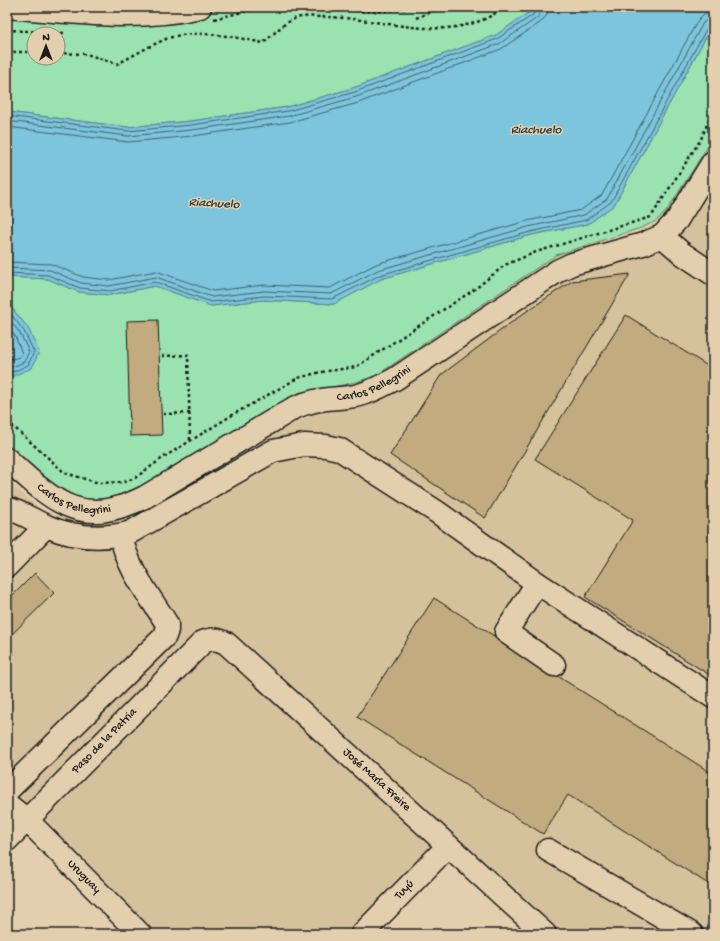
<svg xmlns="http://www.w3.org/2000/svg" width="720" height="941" viewBox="0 0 720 941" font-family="'Gochi Hand',sans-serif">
  <rect width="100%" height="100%" fill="#e3cfad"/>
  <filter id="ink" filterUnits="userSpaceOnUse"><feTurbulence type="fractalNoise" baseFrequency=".025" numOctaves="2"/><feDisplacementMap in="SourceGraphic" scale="8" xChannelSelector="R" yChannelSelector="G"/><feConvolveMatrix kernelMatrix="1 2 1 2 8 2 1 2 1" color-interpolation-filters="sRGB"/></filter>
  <g filter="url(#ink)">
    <polygon fill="#d5c19c" points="713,145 713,934 550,934 449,848 355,934 130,934 23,809 7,825 7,480 42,511 86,526 138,515 283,429 333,405 379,395 557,260 646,233 664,223"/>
    <g fill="#9ae3b1" stroke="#5b8066" fill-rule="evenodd">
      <path d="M229 7H534L531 11 496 35 353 88 287 107 191 121 128 127 7 112V18L136 24 198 15ZM34 34H58V58H34Z"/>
      <path d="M713 24V138L666 212 656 221 641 228 556 255 377 375C352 385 327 387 302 394L134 491C125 494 114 499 105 500 63 503 36 473 7 447V375L13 376 28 328 7 302V277L48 279 79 292 110 295 155 286 211 306 263 300 333 304 381 279 531 235 588 224 614 205Z"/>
    </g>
    <g fill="#7cc5dc" stroke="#56818f">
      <polygon points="534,7 713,7 713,24 614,205 588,224 531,235 381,279 334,304 263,300 211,306 155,286 110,295 79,292 48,279 7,277 7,112 128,127 191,121 287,107 353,88 496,35 531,11"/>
      <polygon points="7,302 28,328 39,352 32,368 13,376 7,375"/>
    </g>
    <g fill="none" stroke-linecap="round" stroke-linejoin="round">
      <g stroke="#426069" stroke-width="1">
        <polyline points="7,116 128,131 191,125 288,111 355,92 497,39 533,15 537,7"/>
        <polyline points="7,121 128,136 192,130 289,116 356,97 499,44 537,18 541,12 542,7"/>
        <polyline points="7,127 128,142 193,136 290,122 358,103 501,49 541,22 547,15 548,7"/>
        <polyline points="7,262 51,264 83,277 109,280 156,271 213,291 264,285 330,288 376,264 527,221 581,210 602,195 698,20 705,13 713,12"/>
        <polyline points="7,268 50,270 81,283 109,286 156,277 212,297 264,291 331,294 378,270 528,227 584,215 607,199 703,23 708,19 713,18"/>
        <polyline points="7,273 48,275 80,288 110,291 155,282 211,302 264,296 332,299 380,275 530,232 586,220 611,202 708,26 713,23"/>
        <polyline points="7,309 24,331 34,352 28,365 13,372 7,371"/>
        <polyline points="7,317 20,333 29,352 24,362 12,367 7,366"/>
        <polyline points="7,326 15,336 22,353 20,357 7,360"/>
      </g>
    </g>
    <g fill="#c1ab7f" stroke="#1c1c1c">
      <polygon points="630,274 485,518 390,455 441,375 524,313 572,281"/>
      <polygon points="626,315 711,368 713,365 713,677 585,597 633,520 535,459"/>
      <polygon points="158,320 162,435 130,436 127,321"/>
      <polygon points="35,573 54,593 7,639 7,601"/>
      <polygon points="434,598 713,774 713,887 568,795 543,834 357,717"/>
    </g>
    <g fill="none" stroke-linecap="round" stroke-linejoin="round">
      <g stroke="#1c1c1c" stroke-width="25">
        <g id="minor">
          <path d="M7 7C70 12 137 22 200 7"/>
          <polyline points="662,236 683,254 713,274"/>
          <path id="s1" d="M7 459C54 502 80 529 145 497L294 408C318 397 331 400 355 396 369 393 382 386 395 379L559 270 572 264 643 244 662 236 677 220 713 162"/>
          <path d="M7 508C21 512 33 520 46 526 74 538 102 540 131 532L273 451 304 445 326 446 339 449 437 512 537 583"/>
          <polyline points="7,566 46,526"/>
          <polyline points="554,665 506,632 537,583 713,697"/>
          <path d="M7 791 165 636 167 630V624C150 596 127 569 121 535"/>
          <path id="s2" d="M7 804 27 820 140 934"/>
          <path id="s3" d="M7 840 203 642C212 638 218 639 226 643L545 934"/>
          <polyline points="548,850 692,934"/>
          <path id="s4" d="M362 934 448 846"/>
        </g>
      </g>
      <g stroke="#1c1c1c" stroke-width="2.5" stroke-dasharray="3 3" stroke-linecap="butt">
        <path d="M331 7C360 13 387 12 416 7"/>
        <polyline points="416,18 433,11 435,7"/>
        <polyline points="214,19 263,7"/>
        <polyline points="7,30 64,33"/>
        <polyline points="7,52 34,52"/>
        <path d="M58 53 86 54 117 64C133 56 149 46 166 39 194 28 235 37 263 43 273 35 282 24 294 19 302 15 315 17 324 17 382 17 453 48 504 7"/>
        <polyline points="162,356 188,355 190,441"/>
        <polyline points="163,414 190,413"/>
        <polyline points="7,421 65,473 99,483 124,482 135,478 164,457 234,414 298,378 321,372 356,367 475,289 505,265 536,252 651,217 701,139 713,110"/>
      </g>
      <use href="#minor" stroke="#e3cfad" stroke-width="22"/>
    </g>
  </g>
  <g text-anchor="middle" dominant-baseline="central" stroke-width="3" stroke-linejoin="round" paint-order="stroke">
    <g font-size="12" fill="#1c1c1c" stroke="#e3cfad">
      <text stroke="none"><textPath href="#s1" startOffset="415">Carlos Pellegrini</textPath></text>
      <text stroke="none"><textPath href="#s1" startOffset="81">Carlos Pellegrini</textPath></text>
      <text stroke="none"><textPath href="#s3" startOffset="139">Paso de la Patria</textPath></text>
      <text stroke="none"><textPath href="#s3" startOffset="506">José María Freire</textPath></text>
      <text stroke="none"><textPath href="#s2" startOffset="106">Uruguay</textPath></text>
      <text stroke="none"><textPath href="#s4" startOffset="61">Tuyú</textPath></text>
    </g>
    <g font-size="13" font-style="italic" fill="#2f3e42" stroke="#e3cfad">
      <text x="536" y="130">Riachuelo</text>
      <text transform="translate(214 204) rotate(3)">Riachuelo</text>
    </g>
  </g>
  <rect width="720" height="941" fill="none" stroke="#e3cfad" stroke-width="24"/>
  <rect x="12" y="12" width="696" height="917" fill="none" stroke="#1c1c1c" stroke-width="1.5" filter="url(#ink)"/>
  <g transform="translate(46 46)"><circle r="19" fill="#e3cfad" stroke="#938773"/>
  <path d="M0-3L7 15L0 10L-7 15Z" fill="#1c1c1c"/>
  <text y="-6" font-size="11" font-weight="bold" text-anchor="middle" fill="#1c1c1c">N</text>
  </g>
</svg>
